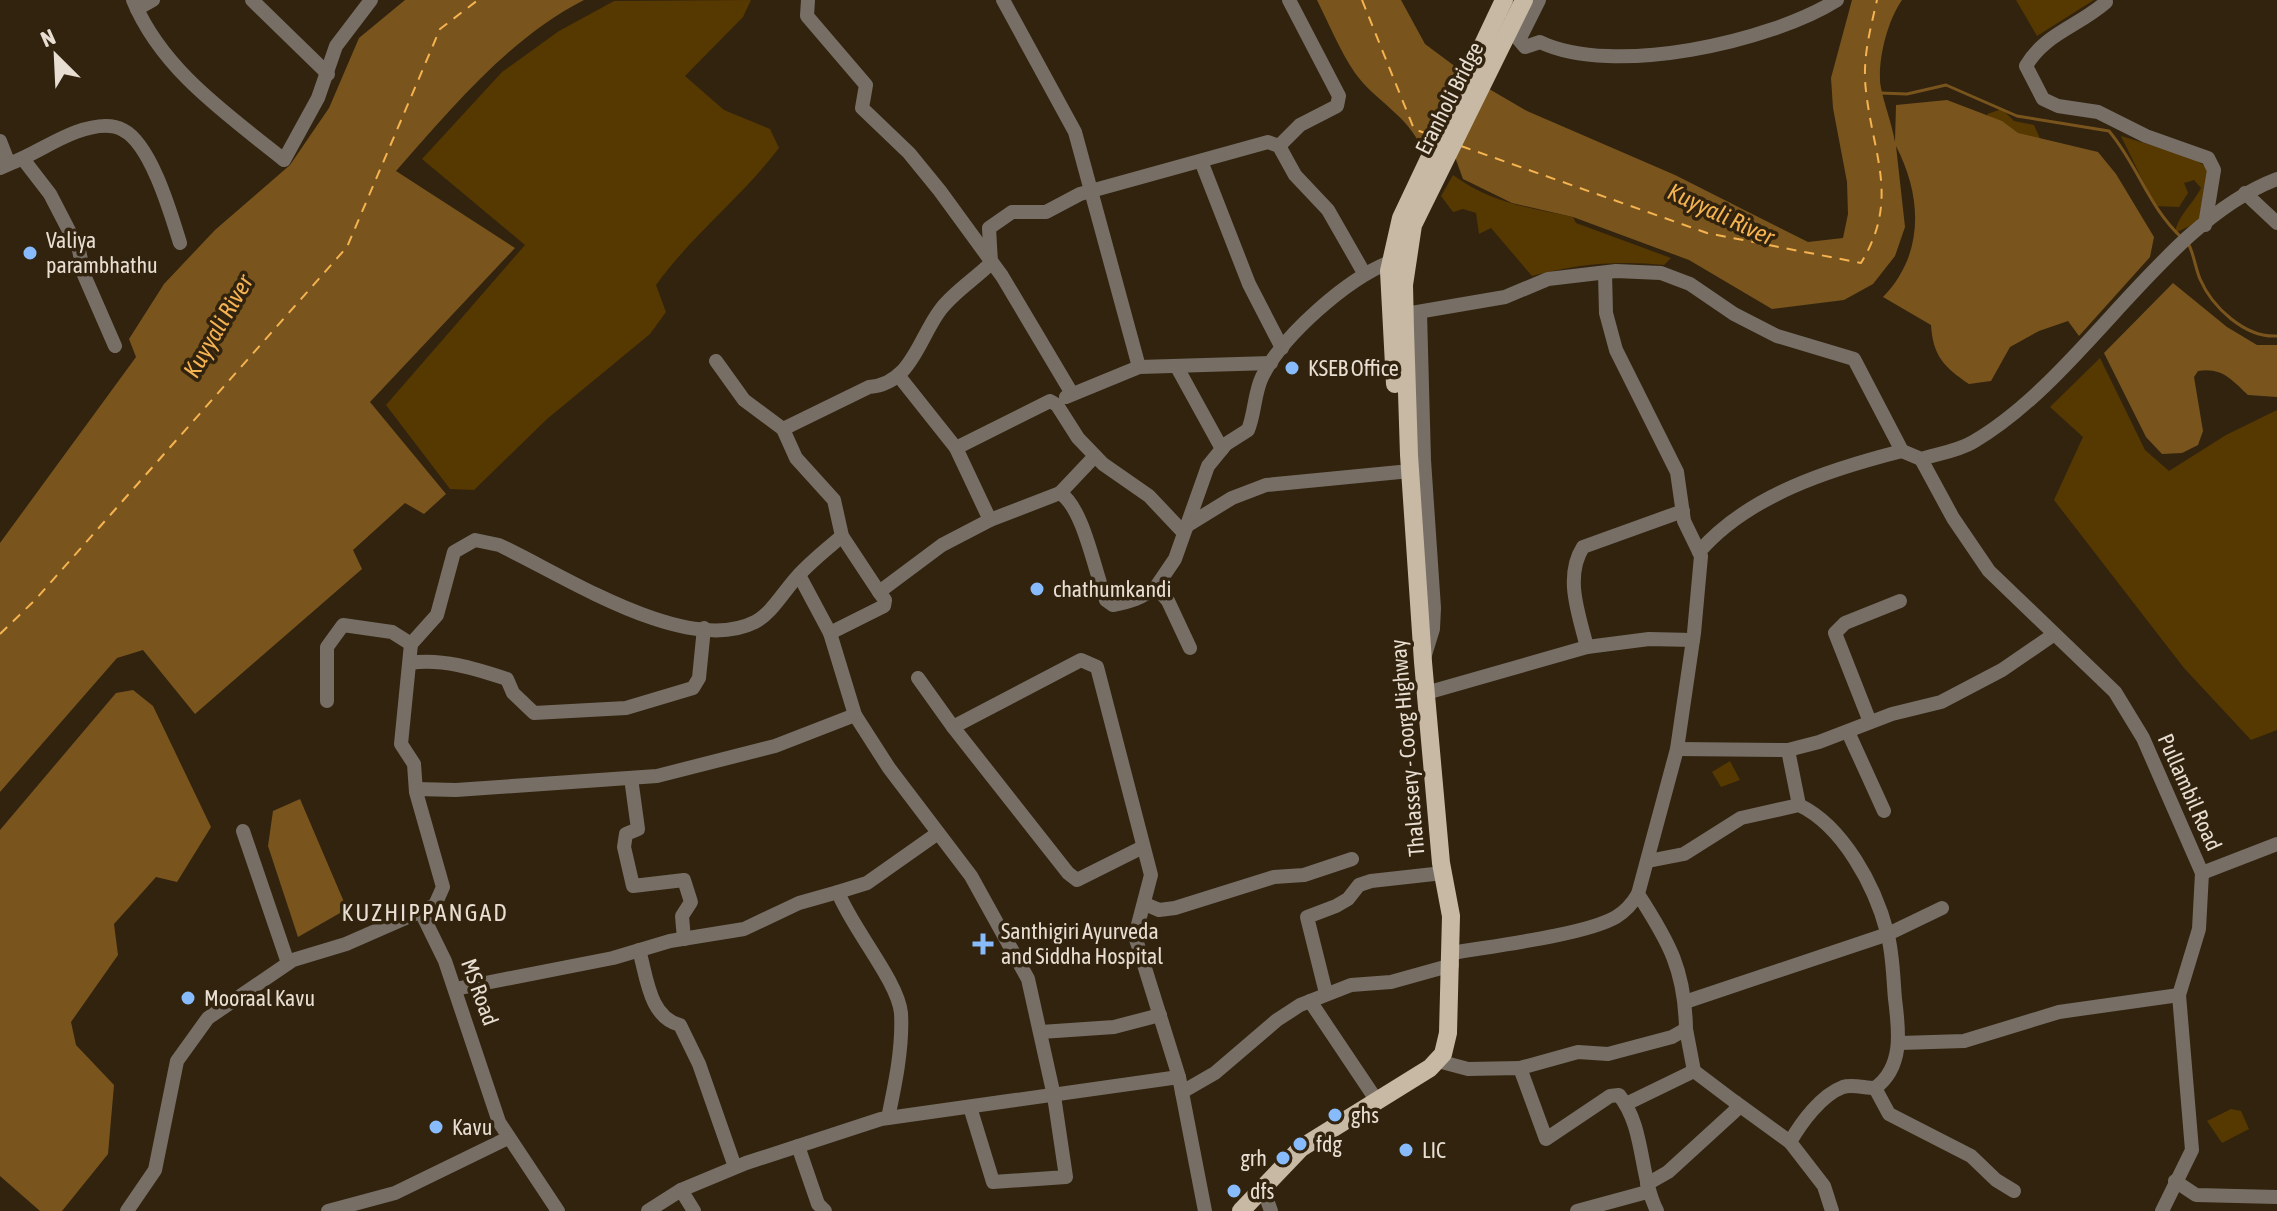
<svg xmlns="http://www.w3.org/2000/svg" width="2277" height="1211" viewBox="0 0 2277 1211" font-family="'Asap Condensed',sans-serif">
  <rect width="100%" height="100%" fill="#32230f"/>
  <g fill="#563801">
    <path d="M751 0 743 17 685 76 724 110 770 129 779 148C741 198 692 235 656 285L666 312 650 334 547 419 474 490 450 489 386 405 525 245 422 159 502 72 559 31 614 1Z"/>
    <polygon points="2016,0 2094,0 2037,36"/>
    <polygon points="2002,109 2014,121 2034,125 2047,154 1997,136 1987,114"/>
    <path d="M2121 136 2190 157 2220 175 2202 220 2175 233C2178 215 2193 204 2201 188L2194 180 2184 183 2188 193 2179 207 2155 206Z"/>
    <path d="M1453 175C1492 204 1529 207 1573 217L1576 223 1671 258 1664 265C1619 260 1575 264 1532 276L1491 228 1479 234 1476 213 1463 209 1453 212 1441 196Z"/>
    <polygon points="2100,358 2145,450 2169,471 2226,435 2277,410 2277,730 2251,740 2184,668 2054,500 2083,437 2050,407"/>
    <polygon points="1730,761 1740,780 1721,787 1712,772"/>
    <polygon points="2231,1109 2241,1111 2249,1129 2222,1143 2207,1121"/>
  </g>
  <g fill="#79551d">
    <path d="M405 0H584C508 39 452 108 396 171L515 248 370 402 446 494 424 514 405 503 353 550 362 569 195 714 143 650 117 658 0 792V543L136 357 129 339 164 284 215 230 290 165 329 108 359 38Z"/>
    <path d="M1317 0H1401L1425 44 1472 79 1527 111 1675 175 1808 242 1843 238 1848 214 1847 182 1833 108 1831 78 1852 0H1902C1888 20 1879 55 1880 80 1880 92 1892 123 1895 142L1896 105 1947 100 2002 121 2018 133 2098 152 2116 174 2154 237 2150 257 2079 336 2068 321 2039 331 2010 347 1991 381 1969 384C1944 367 1933 356 1931 325L1883 297C1925 254 1922 196 1896 146L1905 227 1895 256 1873 284 1844 300 1772 309 1689 260 1573 217 1512 203 1463 179 1455 157 1421 148C1410 117 1375 101 1355 73 1340 51 1329 24 1317 0Z"/>
    <path d="M2173 283 2227 327 2257 345H2277V397L2248 395C2232 380 2222 367 2198 371L2194 377 2203 431 2198 445 2182 453 2162 454 2146 437 2104 353Z"/>
    <polygon points="133,690 153,706 211,827 177,882 156,877 114,924 118,955 71,1022 76,1045 114,1085 108,1154 62,1211 40,1211 0,1176 0,830 116,693"/>
    <polygon points="300,799 347,909 298,937 268,846 273,811"/>
  </g>
  <g fill="none" stroke-linecap="round" stroke-linejoin="round">
    <g stroke="#79551d" stroke-width="3">
      <path d="M1880 93 1907 94 1946 85 2017 116 2109 131C2139 167 2147 205 2182 238"/>
      <path d="M2188 243C2194 254 2195 267 2200 279 2212 307 2245 338 2277 336"/>
    </g>
    <g stroke="#f5b351" stroke-width="2" stroke-dasharray="10 8" stroke-linecap="butt">
      <polyline points="1362,0 1414,129 1433,136"/>
      <path d="M1461 146 1707 233 1861 263C1900 199 1873 156 1866 91 1862 59 1870 31 1877 0"/>
      <polyline points="0,634 36,599 347,247 440,29 478,0"/>
    </g>
    <g stroke="#776f65" stroke-width="14">
      <path d="M133 0C162 70 227 114 284 160L318 98 336 46 371 0"/>
      <polyline points="252,0 328,74"/>
      <polyline points="808,0 807,16 866,85 862,108 909,153 940,191 1002,276 1071,392"/>
      <polyline points="1003,0 1075,132 1139,367"/>
      <path d="M1539 0 1519 40 1525 47 1540 42C1613 77 1770 42 1837 0"/>
      <path d="M2106 2C2079 26 2044 34 2026 66L2043 99 2058 106 2098 112 2146 136 2208 158 2214 170 2205 225"/>
      <polyline points="137,9 153,0"/>
      <polyline points="0,141 9,164 0,168"/>
      <polyline points="1279,146 1300,125 1337,106 1339,96 1289,0"/>
      <polyline points="23,159 50,194 79,250 84,275 115,346"/>
      <polyline points="1201,161 1249,284 1282,348"/>
      <path d="M9 164C33 155 52 141 76 132 90 127 109 122 123 130 151 144 171 214 180 243"/>
      <polyline points="2245,193 2277,223"/>
      <polyline points="1420,313 1424,460 1434,608 1433,629 1425,655"/>
      <path d="M1394 316 1505 297 1548 279 1616 271 1661 273 1690 284 1734 314 1777 336 1854 359 1902 451 1921 459C1937 454 1958 451 1973 442 2083 378 2163 222 2277 179"/>
      <polyline points="716,361 744,400 783,429"/>
      <polyline points="1178,369 1222,449"/>
      <polyline points="898,375 956,448 1050,401 1057,405 1078,438 1103,464 1149,496 1182,531"/>
      <polyline points="1066,397 1139,367 1271,363"/>
      <polyline points="956,448 990,520"/>
      <polyline points="1921,459 1953,518 1989,571 2115,692 2143,738 2202,873 2199,929 2179,995 2192,1150 2162,1211"/>
      <polyline points="1060,493 1095,456"/>
      <polyline points="1188,525 1232,498 1266,485 1400,472"/>
      <path d="M1699 552C1748 495 1831 469 1902 451"/>
      <polyline points="799,575 830,633 855,715 889,768 971,876 1028,979 1054,1096 1066,1177 993,1182 970,1107"/>
      <path d="M879 592 842 536 834 500 796 458 783 429 869 387C912 384 919 337 941 309 954 292 976 278 991 263L989 228 1012 212H1046L1080 194 1268 142 1279 146 1295 175 1328 210 1364 273"/>
      <path d="M830 633 884 606 885 600 879 592 942 545 990 520 1060 493C1084 508 1095 574 1106 600L1113 605C1130 602 1142 598 1156 587"/>
      <path d="M411 644 437 615 454 552 475 540 499 545C562 574 686 657 755 622 772 613 784 591 797 577 810 562 827 549 842 536"/>
      <path d="M1587 647C1579 615 1564 577 1583 547L1683 511"/>
      <path d="M1190 648 1168 601 1156 587 1175 559 1208 466 1226 444 1248 430C1255 413 1254 394 1262 377 1283 335 1347 279 1390 262"/>
      <path d="M410 663C443 658 476 669 507 679L513 693 534 713 626 708 693 688 699 678 704 628"/>
      <polyline points="918,678 953,727 1081,660 1097,667 1151,875 1135,936 1179,1077"/>
      <polyline points="1426,693 1587,647 1649,639 1693,640"/>
      <polyline points="1870,722 1835,633 1845,623 1900,601"/>
      <polyline points="953,727 1068,873 1077,880 1143,847"/>
      <polyline points="1848,732 1884,811"/>
      <polyline points="1677,749 1788,750 1819,742 1892,714 1941,702 2002,670 2053,635"/>
      <polyline points="1788,750 1799,805"/>
      <polyline points="631,778 638,829 626,834 624,847 633,886 684,880 691,902 682,916 684,939"/>
      <polyline points="416,789 456,790 657,776 775,746 855,715"/>
      <polyline points="243,831 288,963"/>
      <path d="M1648 861 1684 854 1741 818 1799 805C1843 826 1875 886 1887 932 1893 953 1893 977 1895 999 1899 1030 1904 1067 1875 1088 1865 1088 1852 1084 1843 1087 1821 1095 1801 1123 1790 1142L1824 1186 1832 1211"/>
      <polyline points="2202,873 2277,844"/>
      <polyline points="838,892 867,883 938,833"/>
      <polyline points="1145,904 1159,910 1175,908 1274,877 1304,875 1352,859"/>
      <polyline points="420,910 445,961 499,1122 558,1211"/>
      <path d="M639 950C647 977 649 1017 680 1025L699 1064 735 1167"/>
      <path d="M1452 953C1492 946 1585 935 1616 917 1626 911 1632 904 1638 894"/>
      <path d="M455 989 613 958 670 941 744 929 799 903 838 892C851 927 898 981 901 1013 903 1047 895 1085 888 1118"/>
      <polyline points="1326,993 1307,917 1336,906 1348,899 1359,885 1371,881 1443,873"/>
      <polyline points="1310,1001 1377,1101"/>
      <polyline points="1685,1002 1888,934 1942,908"/>
      <polyline points="1041,1032 1114,1027 1160,1015"/>
      <polyline points="1900,1043 1964,1041 2059,1012 2179,995"/>
      <path d="M1438 1061 1468 1069 1520 1068 1546 1139 1610 1096 1619 1095C1645 1127 1639 1175 1657 1211"/>
      <path d="M1520 1068 1578 1052 1608 1054 1672 1037 1686 1029C1685 970 1669 942 1638 894L1677 749 1694 633 1701 556 1684 521 1677 472 1616 350 1606 313 1605 273"/>
      <polyline points="1875,1088 1889,1114 1971,1156 1996,1180 2014,1191"/>
      <polyline points="1182,1092 1215,1073 1277,1020 1300,1005 1351,985 1391,982 1452,965"/>
      <polyline points="1735,1102 1790,1142"/>
      <polyline points="1626,1104 1694,1071"/>
      <polyline points="798,1146 818,1204 825,1211"/>
      <polyline points="2175,1181 2196,1195 2277,1197"/>
      <polyline points="1647,1184 1668,1172 1737,1109 1735,1102 1694,1071 1686,1029"/>
      <polyline points="681,1190 746,1163 881,1119 1179,1077 1205,1211"/>
      <polyline points="1264,1191 1271,1211"/>
      <polyline points="127,1211 155,1170 177,1061 208,1018 293,960 346,944 435,905 443,887 416,792 414,764 401,744 411,644 392,632 343,625 327,647 327,701"/>
      <polyline points="328,1211 395,1193 508,1138"/>
      <polyline points="648,1211 681,1190 694,1211"/>
      <polyline points="1577,1211 1647,1192"/>
    </g>
    <g stroke="#c8b9a4" stroke-width="18">
      <polyline points="1404,285 1413,225 1524,0"/>
      <polyline points="1395,384 1389,271 1401,218 1504,0"/>
      <polyline points="1241,1211 1301,1148 1430,1068 1443,1054 1448,1033 1451,916 1441,863 1423,662 1409,455 1405,330"/>
    </g>
    <polyline stroke="#c8b9a4" stroke-width="18" points="1404,285 1405,330"/>
  </g>
  <g fill="#87bbfb" stroke="#32230f" stroke-width="3">
    <circle cx="30" cy="253" r="8"/>
    <circle cx="1292" cy="368" r="8"/>
    <circle cx="1037" cy="589" r="8"/>
    <path d="M979 932h8v8h8v8h-8v8h-8v-8h-8v-8h8z"/>
    <circle cx="188" cy="998" r="8"/>
    <circle cx="1335" cy="1115" r="8"/>
    <circle cx="436" cy="1127" r="8"/>
    <circle cx="1300" cy="1144" r="8"/>
    <circle cx="1406" cy="1150" r="8"/>
    <circle cx="1283" cy="1158" r="8"/>
    <circle cx="1234" cy="1191" r="8"/>
  </g>
  <g text-anchor="middle" dominant-baseline="central" stroke-width="7" stroke-linejoin="round" paint-order="stroke">
    <g font-size="22" fill="#e8dfd2" stroke="#32230f">
      <text transform="translate(1449 98) rotate(-63)">Eranholi Bridge</text>
      <text transform="translate(1407 748) rotate(-95)">Thalassery - Coorg Highway</text>
      <text transform="translate(2190 792) rotate(66)">Pullambil Road</text>
      <text transform="translate(480 992) rotate(70)">MS Road</text>
    </g>
    <g font-size="22" fill="#e8dfd2" stroke="#32230f" text-anchor="start">
      <text x="46" y="240">Valiya<tspan x="46" dy="25">parambhathu</tspan></text>
      <text x="1308" y="368">KSEB Office</text>
      <text x="1053" y="589">chathumkandi</text>
      <text x="1001" y="931">Santhigiri Ayurveda<tspan x="1001" dy="25">and Siddha Hospital</tspan></text>
      <text x="204" y="998">Mooraal Kavu</text>
      <text x="1351" y="1115">ghs</text>
      <text x="452" y="1127">Kavu</text>
      <text x="1316" y="1144">fdg</text>
      <text x="1422" y="1150">LIC</text>
      <text x="1267" y="1158" text-anchor="end">grh</text>
      <text x="1250" y="1191">dfs</text>
    </g>
    <g font-size="24" font-style="italic" fill="#f5b351" stroke="#32230f">
      <text transform="translate(1721 214) rotate(25)">Kuyyali River</text>
      <text transform="translate(218 326) rotate(-60)">Kuyyali River</text>
    </g>
    <g font-size="24" letter-spacing="2" fill="#e8dfd2" stroke="#32230f">
      <text x="425" y="912">KUZHIPPANGAD</text>
    </g>
  </g>
  <g transform="translate(56 56) rotate(336)" stroke="#32230f" stroke-width="6" paint-order="stroke">
  <path d="M0-6L14 30L0 20L-14 30Z" fill="#e8dfd2"/>
  <text y="-12" font-size="22" font-weight="bold" text-anchor="middle" fill="#e8dfd2">N</text>
  </g>
</svg>
